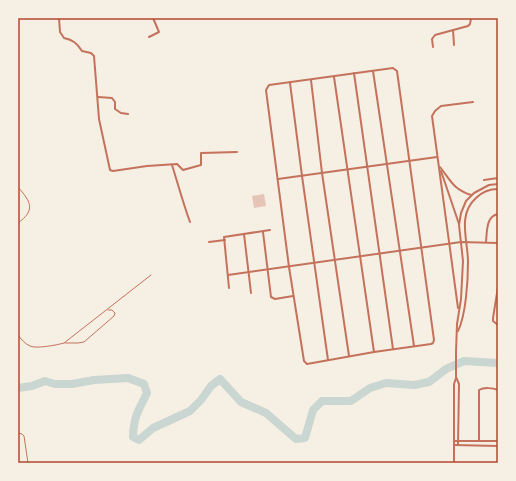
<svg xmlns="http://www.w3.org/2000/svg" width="516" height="481" viewBox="0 0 516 481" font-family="'Noto Serif',serif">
  <rect width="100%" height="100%" fill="#f6efe4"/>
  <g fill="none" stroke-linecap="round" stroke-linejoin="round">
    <path stroke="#c9d6d2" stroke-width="8" d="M18 388 32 386 45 381 55 384H72L94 380 128 378 144 384 147 393C138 412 134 415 133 437L139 440 153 428 190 411 201 400 211 386 220 379 241 402 266 413 296 439 305 438 313 410 322 401H351L370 388 386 383 414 385 429 382 446 369 464 361 498 363"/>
  </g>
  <polygon fill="#e6c5b7" points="264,194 266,206 254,208 252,196"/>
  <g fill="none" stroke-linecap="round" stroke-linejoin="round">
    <g stroke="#c5725c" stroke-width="1">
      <path d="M18 187C31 202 36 210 18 223"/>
      <path d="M18 335C21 339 25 344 30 346 36 349 57 345 64 343L151 275"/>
      <polyline points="65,343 78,343 84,342 114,316 115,313 112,310 108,310"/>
      <polyline points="18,433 22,434 24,436 28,463"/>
    </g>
    <g stroke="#c5725c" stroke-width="2">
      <path d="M59 18 60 32 64 38C73 40 77 43 82 51L91 53 94 56 99 119 110 170 113 171 147 166 177 164 183 170 201 165V153L237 152"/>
      <polyline points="453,30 454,45"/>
      <polyline points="149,37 159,32 153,18"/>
      <polyline points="433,47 432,39 435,35 468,26 470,24 471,18"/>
      <polygon points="393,68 397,71 434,340 433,343 431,344 374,352 307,364 304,361 289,267 266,90 269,85"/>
      <polyline points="373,71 414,346"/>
      <polyline points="354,73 393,349"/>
      <polyline points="334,77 374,352"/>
      <polyline points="311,80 322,173 349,356"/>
      <polyline points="290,83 302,176 328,360"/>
      <polyline points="98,97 112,98 115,102 115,109 121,113 128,114"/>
      <path d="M172 165C178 184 183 203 190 222"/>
      <path d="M440 167C451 181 453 189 471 195"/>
      <polyline points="441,171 459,224"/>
      <polyline points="278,179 437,157"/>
      <polyline points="484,180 498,178"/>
      <polyline points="263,232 271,297 275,299 293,296"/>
      <polyline points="244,234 251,293"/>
      <polyline points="209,242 225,240"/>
      <path d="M486 242C487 232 486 216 498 214"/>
      <polyline points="228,275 461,242 498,243"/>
      <polyline points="498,287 493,318 493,321 498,325"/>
      <polyline points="229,288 224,237 270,230"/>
      <polyline points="458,308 432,116 435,111 441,106 473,102"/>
      <path d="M458 331C466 315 468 280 468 262 468 240 457 215 476 198 482 192 490 189 498 189"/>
      <polyline points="454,441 498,441"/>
      <path d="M479 441V390C484 387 493 388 498 390"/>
      <polyline points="454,445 498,446"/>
      <polyline points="458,445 459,384 456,377 456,352 457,324 461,299 463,261 459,225 461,213 466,201 474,193 489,185 498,184"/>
      <polyline points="454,463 454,384 456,378"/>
    </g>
  </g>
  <rect width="516" height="481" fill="none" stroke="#f6efe4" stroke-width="38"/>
  <rect x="19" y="19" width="478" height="443" fill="none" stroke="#b5482f" stroke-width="1.5"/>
</svg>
